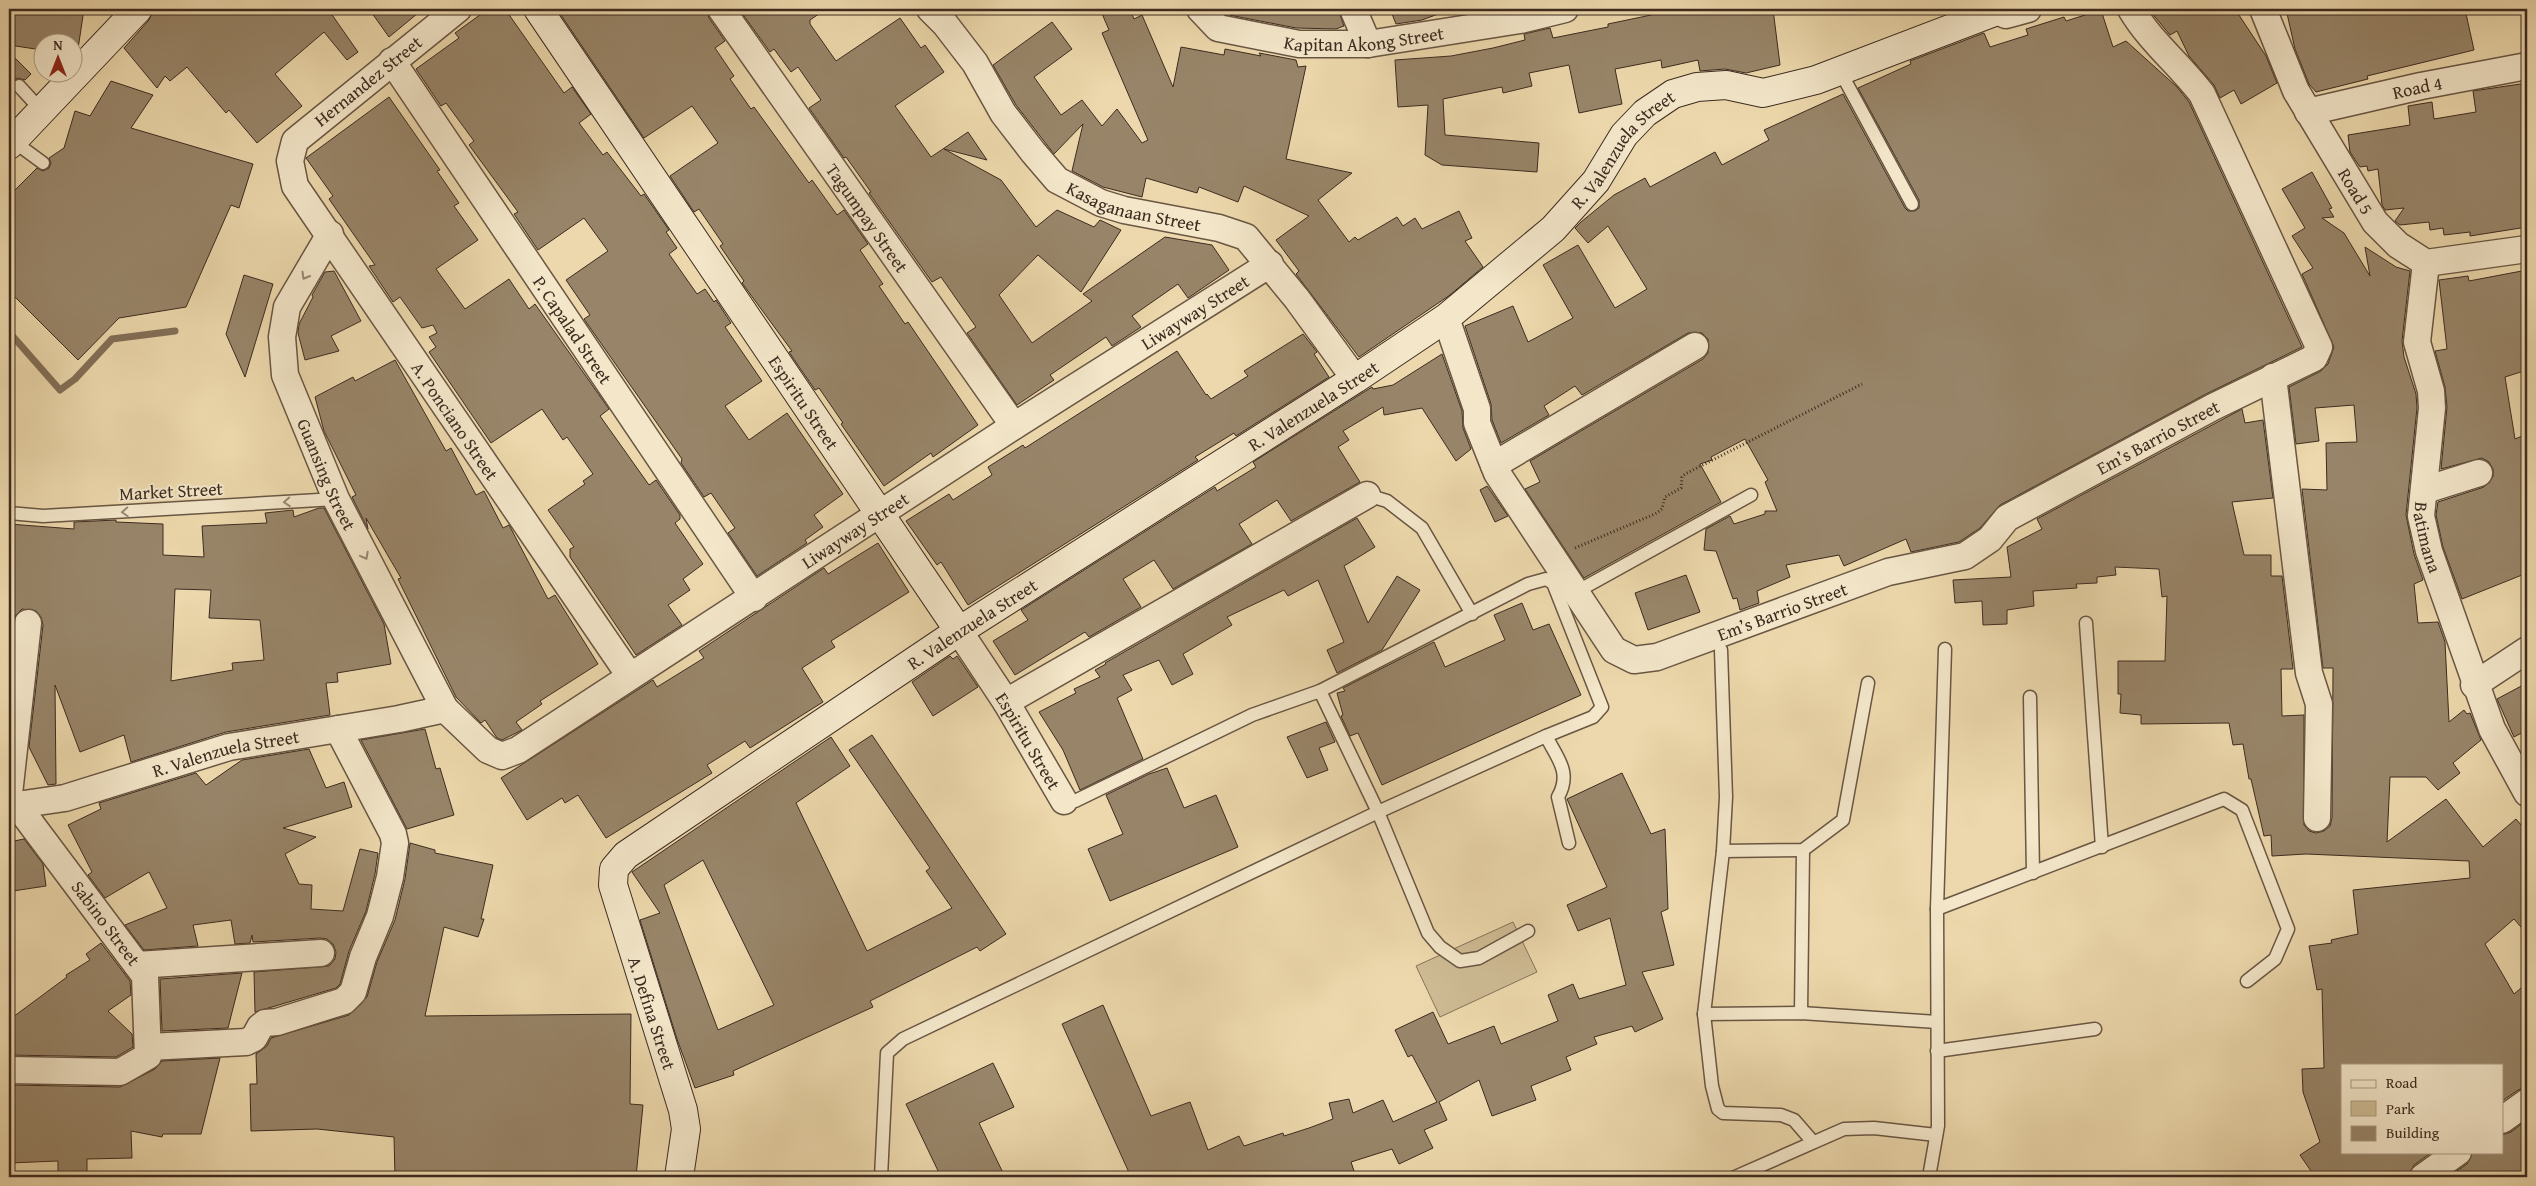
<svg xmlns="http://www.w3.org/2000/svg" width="2536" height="1186" viewBox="0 0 2536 1186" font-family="'Gentium Book Plus',serif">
  <rect width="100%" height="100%" fill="#ecd8ac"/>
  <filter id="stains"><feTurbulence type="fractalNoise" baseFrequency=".004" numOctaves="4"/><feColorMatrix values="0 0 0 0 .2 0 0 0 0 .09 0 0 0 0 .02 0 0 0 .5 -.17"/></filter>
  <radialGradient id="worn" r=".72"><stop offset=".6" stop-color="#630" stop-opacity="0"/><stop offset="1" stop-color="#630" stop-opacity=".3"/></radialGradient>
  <polygon fill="#cebb94" stroke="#86735a" points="1513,922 1537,972 1440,1017 1416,966"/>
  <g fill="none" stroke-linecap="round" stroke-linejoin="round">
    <polyline stroke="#826f57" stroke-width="7" points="9,332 60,390 75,379 112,339 175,331"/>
  </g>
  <g fill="#988569" stroke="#3d2b20" fill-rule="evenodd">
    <polygon points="12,9 84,9 78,49 72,54 72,42 42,42 42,50 9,45"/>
    <polygon points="153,9 328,9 358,52 347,60 324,32 275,74 302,106 257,143 229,110 226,113 187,67 170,81 165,76 157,88 124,48 149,20"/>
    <polygon points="369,9 423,9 389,37"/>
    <polygon points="488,9 505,9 564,93 572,87 591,114 579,123 603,155 607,152 641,196 644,194 669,230 666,232 677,248 669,254 697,294 705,289 714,302 716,300 731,323 725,327 762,381 725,406 749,440 787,413 843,494 814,515 823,527 805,540 807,543 757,576 728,533 735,528 711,493 704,497 681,463 682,459 584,319 590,315 566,280 608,251 584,218 538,250 514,214 518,212 469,145 474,141 446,103 441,106 416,69 459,38 455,33"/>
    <polygon points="557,9 706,9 709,18 725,41 715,48 734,76 730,79 751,109 754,107 809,183 812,180 837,215 844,210 868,244 860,250 883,284 879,286 905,324 908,322 978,425 933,457 931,453 884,486 841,424 843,423 819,388 815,390 789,352 792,351 742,283 744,281 720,246 723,244 699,209 694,212 670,176 718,143 692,106 644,138"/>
    <polygon points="739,9 826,9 810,20 810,24 836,61 900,18 921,48 925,45 944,72 895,106 931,157 968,132 987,160 944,149 1001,180 1036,227 1057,210 1094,227 1100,220 1121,230 1081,292 1038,255 999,295 1032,343 1092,301 1083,294 1165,237 1212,245 1229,270 1188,298 1178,284 1132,316 1141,327 1112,346 1106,337 1050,375 1054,380 1017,405 967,333 976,327 941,277 932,282 869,193 871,192 846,157 844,158 809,108 821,100 798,67 791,72 774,49 770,52"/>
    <polygon points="1100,9 1130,9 1134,19 1142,15 1173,87 1181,47 1224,55 1225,49 1261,56 1259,53 1296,60 1298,67 1306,66 1286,159 1352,173 1318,200 1349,242 1355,237 1358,240 1397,217 1403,226 1415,218 1422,229 1459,211 1472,238 1465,241 1483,267 1450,295 1359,357 1296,274 1299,271 1276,240 1309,216 1244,186 1238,202 1199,187 1197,193 1146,178 1142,197 1103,187 1072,171 1083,124 1054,154 1016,105 993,65 1052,22 1072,49 1034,77 1061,115 1082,100 1102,126 1117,109 1142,143 1148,140 1102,33 1109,30"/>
    <polygon points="1229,9 1338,9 1344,26 1336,29 1296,28 1229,15"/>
    <polygon points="1390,9 1449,9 1449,10 1422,20 1396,24"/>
    <polygon points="1667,9 1773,9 1780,65 1746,73 1725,69 1700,71 1698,60 1662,68 1661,60 1615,69 1622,104 1579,113 1569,65 1529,73 1532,86 1503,93 1502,87 1443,99 1445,135 1539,143 1537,172 1442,165 1425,155 1428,105 1398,107 1395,60 1451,56 1493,48 1525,40 1524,34 1550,28 1553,38 1608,27 1608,24 1651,15 1651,12"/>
    <polygon points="2156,9 2235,9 2266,56 2277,83 2241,104 2234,90 2220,98 2214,85 2189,56 2177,31 2170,35 2151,12"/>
    <polygon points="2286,9 2465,9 2474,50 2367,76 2368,79 2316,92 2309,84 2295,49"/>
    <polygon points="2101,10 2113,47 2126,41 2177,87 2189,102 2302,347 2206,394 2000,505 1980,528 1959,542 1911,552 1906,539 1844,566 1839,555 1786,565 1790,577 1757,591 1759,603 1740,610 1737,598 1733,599 1716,551 1704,550 1706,529 1730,516 1734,524 1765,514 1765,511 1777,511 1765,482 1768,480 1745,439 1711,457 1712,460 1700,464 1721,502 1584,578 1525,489 1540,482 1530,461 1703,359 1708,353 1708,339 1702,333 1688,333 1582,395 1575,386 1544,406 1549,415 1501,443 1492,420 1491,404 1465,326 1513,306 1528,342 1573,318 1543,265 1578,245 1615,308 1647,289 1608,226 1588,243 1575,228 1581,222 1614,195 1645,178 1650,187 1715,152 1722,165 1769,140 1764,130 1843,94 1905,208 1908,211 1915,211 1919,208 1919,200 1858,88 1911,64 1910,61 1984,33 1990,47 2028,35 2026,29 2064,17 2066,21"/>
    <polygon points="9,52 31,74 25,80 18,78 13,80 11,87 13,92 9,97"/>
    <polygon points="111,81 153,95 131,128 253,164 239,208 231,205 186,307 119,318 78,360 9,291 9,196 37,168 43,171 49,168 51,163 49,158 64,148 75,111 90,116"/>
    <polygon points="2527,83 2527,227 2470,236 2470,232 2444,235 2443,228 2430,230 2429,222 2400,225 2395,221 2404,208 2385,210 2382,205 2378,169 2368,171 2367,166 2360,167 2350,152 2348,135 2410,125 2408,106 2432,102 2434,119 2476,112 2473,91"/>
    <polygon points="389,97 440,170 437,171 459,203 454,206 478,240 436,269 465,309 509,279 529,309 535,304 609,409 600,416 649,485 656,480 680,515 680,519 675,523 703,564 683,579 690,590 668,605 682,625 636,655 570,557 570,549 574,547 548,510 585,484 583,481 593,474 567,437 563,440 542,409 491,443 429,352 436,347 429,337 437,333 433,325 422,328 400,297 393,302 369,266 375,265 329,199 333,196 306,158"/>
    <polygon points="2312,172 2332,208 2329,209 2334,217 2322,218 2344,233 2370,276 2365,247 2396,267 2410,271 2402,341 2404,357 2416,394 2417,408 2406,515 2414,554 2423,580 2414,584 2418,623 2438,622 2445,642 2449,722 2464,710 2467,714 2470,713 2481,740 2453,763 2460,773 2438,790 2426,777 2390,777 2387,842 2446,799 2483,847 2516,819 2527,832 2527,934 2514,919 2485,944 2514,994 2527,983 2527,1087 2518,1090 2502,1101 2502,1065 2342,1065 2342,1152 2432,1152 2414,1165 2408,1177 2315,1177 2300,1155 2320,1142 2303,1092 2302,1069 2324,1068 2322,989 2317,990 2309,946 2332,943 2331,940 2358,934 2353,890 2470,878 2469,861 2306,854 2272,856 2271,835 2264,836 2251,779 2249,779 2243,744 2233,745 2229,723 2141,724 2141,715 2120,713 2121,694 2118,694 2118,661 2165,661 2167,596 2162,597 2159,569 2115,567 2116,575 2097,577 2097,583 2076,584 2077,588 2033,591 2034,606 2007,610 2007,624 1983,625 1982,601 1955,603 1953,580 2011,577 2007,547 2042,529 2037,519 2242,409 2245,423 2263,420 2273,498 2232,502 2244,555 2271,555 2271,576 2282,576 2293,669 2281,669 2282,716 2304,715 2304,825 2309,831 2316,833 2324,831 2330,826 2332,818 2333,668 2323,668 2302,489 2327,490 2326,443 2357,442 2354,405 2315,408 2319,441 2296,444 2289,387 2321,371 2328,364 2334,347 2302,274 2313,268 2292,236 2305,228 2282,189"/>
    <polygon points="2527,270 2527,370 2505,377 2515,439 2527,434 2527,573 2462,599 2443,547 2436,515 2438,502 2484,487 2493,477 2493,469 2489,462 2482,458 2441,469 2447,407 2445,387 2435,351 2447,349 2439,280 2468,276 2469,281"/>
    <polygon points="334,271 361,321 331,336 339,351 305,360 298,333 299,324 313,297 312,295 325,272"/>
    <polygon points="244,275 273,284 245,377 226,334"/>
    <polygon points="1303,334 1317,352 1314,354 1329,377 1236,436 1234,433 1195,457 1198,460 968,605 941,562 937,565 906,521 949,494 953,500 992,475 988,467 1023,445 1025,448 1177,351 1206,395 1207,394 1211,399 1248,376 1244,371"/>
    <polygon points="1442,354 1462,411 1463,428 1471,449 1456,461 1422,408 1384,415 1383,407 1343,431 1349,440 1338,447 1360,482 1291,521 1277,500 1239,524 1252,544 1173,589 1154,560 1123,579 1141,607 1089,637 1085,632 1015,675 993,641 1028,620 1021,610 1215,487 1217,491 1256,467 1253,462 1372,387 1373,389 1393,385"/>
    <polygon points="395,360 446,451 451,448 476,495 484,491 503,528 509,525 548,599 555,595 598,664 540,701 542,704 516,722 522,730 502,740 497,738 485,720 481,723 456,697 398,579 401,578 366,518 368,529 352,497 356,495 324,431 315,397 353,377 355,381"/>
    <polygon points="1487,486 1508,516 1495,522 1480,490"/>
    <path d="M319 508H324L384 624 391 664 337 673 338 682 326 683 330 715 226 732 131 762 124 735 80 752 55 685 56 784 48 785 29 747 43 625 41 617 36 611 22 609 16 615 9 660V524L74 529V522L116 520V522L163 524V555L204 557 202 526 267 523 265 513 293 510 294 517ZM175 589 211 590 209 618 260 620 264 660 232 663 233 670 171 681Z"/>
    <polygon points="1357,518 1375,547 1344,566 1368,623 1397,576 1420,590 1382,650 1337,673 1327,650 1344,642 1318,580 1288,596 1284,590 1227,617 1232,625 1183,654 1193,674 1172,685 1159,660 1123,675 1132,690 1117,698 1143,759 1080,790 1063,750 1039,712 1076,693 1074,689 1100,677 1095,670 1106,664 1105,663"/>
    <polygon points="878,543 909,592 831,641 835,647 802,668 823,702 750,748 745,741 707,765 712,773 606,838 578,795 565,803 562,798 527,820 501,778 653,680 657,687 704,658 699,651 824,568 828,574"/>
    <polygon points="1686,575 1700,612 1648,630 1635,593"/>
    <polygon points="1522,603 1533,630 1549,624 1581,695 1382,785 1358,733 1350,736 1341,716 1343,715 1337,693 1345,691 1343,688 1434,642 1445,667 1505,640 1494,615"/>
    <polygon points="950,656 953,659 957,656 978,687 933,716 912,682"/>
    <polygon points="2527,683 2527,730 2514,737 2497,699"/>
    <polygon points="1326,722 1335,742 1319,748 1328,770 1307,778 1287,737"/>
    <polygon points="425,729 436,769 440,768 454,815 407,829 361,740"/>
    <path d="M872 735 1006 934 980 951 977 947 870 1001 873 1007 733 1071 734 1075 695 1088 677 1039 640 920 660 913 632 872 831 737 850 766 796 803 867 951 952 908 926 871 930 868 849 750ZM703 860 774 1005 718 1030 664 885Z"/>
    <polygon points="309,749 326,788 344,782 352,807 283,828 316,837 285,854 299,884 312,885 311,909 343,911 360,849 378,853 375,874 366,911 349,951 340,984 336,988 255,1012 254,972 329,966 335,959 336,952 333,944 327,939 320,938 253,942 252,935 250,943 235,944 231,920 193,925 198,946 144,950 125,925 167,908 149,872 105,898 88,875 92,872 68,825 101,809 99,803 196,773 206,785 242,760"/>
    <polygon points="1167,768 1184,808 1216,795 1238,847 1110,901 1088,849 1123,834 1106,795 1149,774"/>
    <polygon points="1622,773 1651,834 1665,829 1668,909 1661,912 1674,965 1642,972 1663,1019 1635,1032 1632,1026 1594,1037 1597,1044 1566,1057 1571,1070 1531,1086 1536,1100 1492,1116 1479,1080 1439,1102 1447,1120 1424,1130 1433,1148 1399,1164 1392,1149 1351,1162 1356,1177 1131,1177 1062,1024 1103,1005 1151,1116 1190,1102 1208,1150 1239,1136 1244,1146 1283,1133 1284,1136 1309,1128 1333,1119 1329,1103 1349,1099 1353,1113 1383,1100 1393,1122 1437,1102 1412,1055 1408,1057 1395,1030 1433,1012 1448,1044 1494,1026 1501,1044 1558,1021 1548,995 1573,984 1579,999 1626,985 1610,918 1578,931 1567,905 1607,887 1567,799"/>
    <polygon points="24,839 43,864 46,886 13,891 9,866 9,842"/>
    <polygon points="410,843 435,850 435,853 493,865 481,919 484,919 478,937 444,927 425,1016 631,1014 630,1104 643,1105 636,1177 562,1175 562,1177 395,1177 394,1137 317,1129 251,1131 250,1084 257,1084 256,1054 267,1046 271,1038 349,1015 367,997 377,962 395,920 405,879"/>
    <polygon points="101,943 130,981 131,995 108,1011 132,1034 133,1047 116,1057 9,1055 9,1020 67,977 66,975 90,960 86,954"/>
    <polygon points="242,973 228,1028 162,1031 160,979"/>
    <polygon points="220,1058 201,1134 163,1134 162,1137 131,1131 132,1158 87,1159 87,1177 58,1177 58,1161 9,1163 9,1085 120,1087 155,1069 162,1061"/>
    <polygon points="993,1063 1014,1107 979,1123 1005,1177 941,1177 906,1104"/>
    <polygon points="2527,1120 2527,1177 2448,1177 2467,1164 2473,1152 2502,1152 2502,1135 2511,1132"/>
  </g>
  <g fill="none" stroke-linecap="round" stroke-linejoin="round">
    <g stroke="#695643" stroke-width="15">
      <g id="lane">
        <polyline points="1840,71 1912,204"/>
        <polyline points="19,86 41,110"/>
        <polyline points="13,141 43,163"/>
        <polyline points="1367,495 1387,501 1422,528 1472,614"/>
        <polyline points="9,513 43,516 336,499"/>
        <polyline points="1576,592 1751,495"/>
        <polyline points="2086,623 2102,847"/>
        <polyline points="1721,650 1726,797 1723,851 1704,1014 1712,1086 1718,1109 1723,1113 1781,1115 1794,1120 1813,1142"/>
        <polyline points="2030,697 2033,873"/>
        <path d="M1546 736C1557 758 1572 772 1558 797L1569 843"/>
        <polyline points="1064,801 1075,801 1252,715 1320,691 1378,812 1428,933 1440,947 1460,961 1479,958 1528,931"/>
        <polyline points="1723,851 1803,850 1843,820 1868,683"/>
        <polyline points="1937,909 2224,799 2242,810 2288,929 2275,959 2247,981"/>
        <polyline points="1801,1013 1803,850"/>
        <polyline points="1704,1014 1801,1013 1937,1022"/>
        <polyline points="1937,1051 2095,1029"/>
        <polyline points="881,1177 887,1053 903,1039 1378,812 1546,736 1593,717 1602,707 1553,583 1546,579 1528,584 1320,691"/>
        <polyline points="1735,1177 1844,1129 1874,1128 1936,1135"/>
        <polyline points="1929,1177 1938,1126 1937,909 1945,649"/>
      </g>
    </g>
    <g stroke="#695643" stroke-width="29">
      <g id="street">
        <path id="s1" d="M458 9 295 141 290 161 295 186 630 676"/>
        <path id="s2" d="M721 9 1014 426"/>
        <path id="s3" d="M930 9 945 24 975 63 1003 113 1033 152 1057 180 1101 203 1124 210 1219 228 1246 237 1297 299 1355 379"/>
        <path id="s4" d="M1200 9 1218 28 1299 44H1368L1520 20 1565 9"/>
        <polyline points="1353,9 1368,44"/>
        <path id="s5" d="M2263 9 2296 91 2375 222 2398 245 2426 263 2527 249"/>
        <polyline points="1997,11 2006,15 2028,9"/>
        <path id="s6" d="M392 61 754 598"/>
        <path id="s7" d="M2308 112 2421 86 2527 66"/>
        <path id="s8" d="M330 234 287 307 282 337 285 375 336 499 445 709 488 750 502 756 518 750 1014 426 1270 264"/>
        <path id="s9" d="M2426 263 2417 342 2431 391 2432 408 2421 516 2429 551 2492 729 2527 793"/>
        <path id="s10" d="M1446 318 1477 409V423L1497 473 1614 650 1634 660 1657 657 1888 572 1965 556 1990 539 2007 518 2213 407 2314 358 2319 347 2202 94C2179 64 2150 41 2131 9"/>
        <polyline points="2273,377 2309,673 2319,704 2317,818"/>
        <polyline points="1494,465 1695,346"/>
        <polyline points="2425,490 2479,473"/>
        <path id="s11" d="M959 631 1006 702 1064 801"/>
        <polyline points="2474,685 2527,650"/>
        <polyline points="1006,702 1367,495"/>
        <polyline points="9,794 28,623"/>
        <path id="s12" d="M9 803 17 805 65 798 229 747 399 719 445 709"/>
        <polyline points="137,965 321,953"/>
        <polyline points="148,1047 246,1042 254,1038 260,1027 265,1023 277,1022 344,1001 353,992 363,957 380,916 390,877 395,843 393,834 338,729"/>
        <polyline points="9,1070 120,1072 148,1056 145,976 17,805"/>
        <polyline points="2502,1120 2527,1102"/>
        <polyline points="2423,1177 2458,1152"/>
      </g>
    </g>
    <g stroke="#3d2b20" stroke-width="30">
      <g id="secondary">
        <path id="s13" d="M538 9 959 631"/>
        <polyline points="9,145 138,9"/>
        <path id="s14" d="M679 1177 686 1129 683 1110 613 885 614 869 626 855 959 631 1355 379 1446 318 1553 229 1596 181 1624 135 1645 113 1673 94 1697 87 1726 85 1763 93 1816 80 1997 11 1996 9"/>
      </g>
    </g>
    <polyline stroke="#3d2b20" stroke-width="3" stroke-dasharray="1 2.5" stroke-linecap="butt" points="1575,548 1657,513 1662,509 1665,497 1681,488 1682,477 1685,474 1862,384"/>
    <use href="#lane" stroke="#f3e6c9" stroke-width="12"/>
    <use href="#street" stroke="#f3e6c9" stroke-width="26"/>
    <use href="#secondary" stroke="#f3e6c9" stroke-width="28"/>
  </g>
  <defs><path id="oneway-chevron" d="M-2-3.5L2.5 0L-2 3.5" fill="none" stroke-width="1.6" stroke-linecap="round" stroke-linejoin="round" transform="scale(1.25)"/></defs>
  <g stroke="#988874">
    <use href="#oneway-chevron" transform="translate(305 276) rotate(120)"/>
    <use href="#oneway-chevron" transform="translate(287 502) rotate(176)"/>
    <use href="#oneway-chevron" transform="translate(125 512) rotate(177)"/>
    <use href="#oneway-chevron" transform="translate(365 556) rotate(62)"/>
  </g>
  <g text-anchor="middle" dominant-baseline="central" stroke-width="4" stroke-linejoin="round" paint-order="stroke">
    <g font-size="18" fill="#3d2b20" stroke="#f3e6c9">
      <text stroke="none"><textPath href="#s4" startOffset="174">Kapitan Akong Street</textPath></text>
      <text transform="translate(368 81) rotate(-39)">Hernandez Street</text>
      <text stroke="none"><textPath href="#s7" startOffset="112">Road 4</textPath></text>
      <text stroke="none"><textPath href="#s14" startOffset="1564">R. Valenzuela Street</textPath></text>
      <text stroke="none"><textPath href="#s5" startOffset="205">Road 5</textPath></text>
      <text stroke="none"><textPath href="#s3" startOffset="296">Kasaganaan Street</textPath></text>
      <text stroke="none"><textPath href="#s2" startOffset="255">Tagumpay Street</textPath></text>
      <text stroke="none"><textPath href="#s8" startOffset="1422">Liwayway Street</textPath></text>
      <text stroke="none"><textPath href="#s6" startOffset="324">P. Capalad Street</textPath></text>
      <text stroke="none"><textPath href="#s13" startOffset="475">Espiritu Street</textPath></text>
      <text stroke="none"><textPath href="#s14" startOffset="1159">R. Valenzuela Street</textPath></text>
      <text stroke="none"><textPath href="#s1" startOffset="540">A. Ponciano Street</textPath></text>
      <text stroke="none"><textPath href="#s10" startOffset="975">Em’s Barrio Street</textPath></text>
      <text stroke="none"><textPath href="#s8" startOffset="261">Guansing Street</textPath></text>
      <text transform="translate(171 491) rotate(-3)">Market Street</text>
      <text stroke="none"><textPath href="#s8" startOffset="1018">Liwayway Street</textPath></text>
      <text stroke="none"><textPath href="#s9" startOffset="278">Batimana</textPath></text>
      <text stroke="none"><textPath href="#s10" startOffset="555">Em’s Barrio Street</textPath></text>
      <text stroke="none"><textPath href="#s14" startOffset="754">R. Valenzuela Street</textPath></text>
      <text stroke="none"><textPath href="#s11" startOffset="130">Espiritu Street</textPath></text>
      <text stroke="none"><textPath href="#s12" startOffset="224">R. Valenzuela Street</textPath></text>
      <text transform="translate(106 923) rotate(53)">Sabino Street</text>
      <text transform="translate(652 1013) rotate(72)">A. Defina Street</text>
    </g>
  </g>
  <rect width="2536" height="1186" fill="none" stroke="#ecd8ac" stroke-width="30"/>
  <rect x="10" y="10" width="2516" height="1166" fill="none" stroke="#3d2b20" stroke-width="2.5"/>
  <rect x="15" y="15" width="2506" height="1156" fill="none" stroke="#3d2b20"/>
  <rect x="2341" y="1064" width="162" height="90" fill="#f3e6c9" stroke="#aa9b85"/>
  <rect x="2351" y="1080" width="25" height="8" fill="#f3e6c9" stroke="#aa9b85"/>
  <text x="2386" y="1088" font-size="15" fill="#3d2b20">Road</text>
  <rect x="2351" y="1101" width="25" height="15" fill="#cebb94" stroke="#aa9b85"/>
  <text x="2386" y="1114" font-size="15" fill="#3d2b20">Park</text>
  <rect x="2351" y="1126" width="25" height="15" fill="#988569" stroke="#aa9b85"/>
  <text x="2386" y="1138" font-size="15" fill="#3d2b20">Building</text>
  <g transform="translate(58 58)"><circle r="24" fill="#f3e6c9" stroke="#aa9b85"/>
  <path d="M0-4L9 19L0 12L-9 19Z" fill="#8f2418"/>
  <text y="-8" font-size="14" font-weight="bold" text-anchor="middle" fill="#3d2b20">N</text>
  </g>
  <rect width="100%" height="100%" filter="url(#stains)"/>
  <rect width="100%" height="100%" fill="url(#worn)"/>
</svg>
